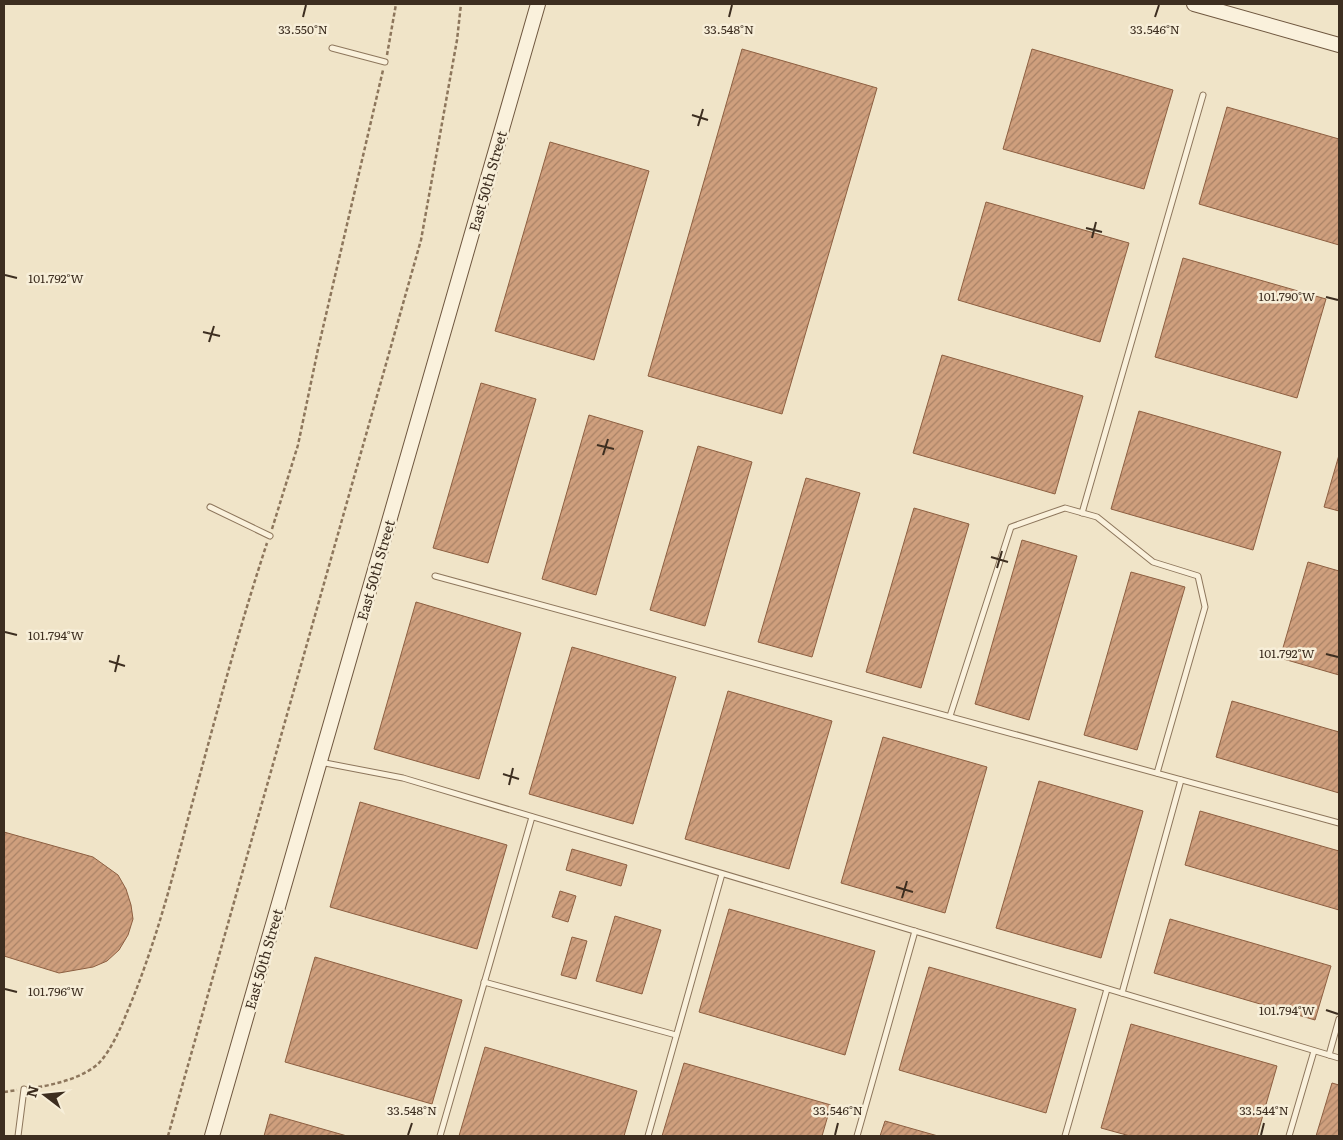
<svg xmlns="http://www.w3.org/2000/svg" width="1343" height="1140" viewBox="0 0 1343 1140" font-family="Literata,serif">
  <defs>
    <pattern id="building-hatch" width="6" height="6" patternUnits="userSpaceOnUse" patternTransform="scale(1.25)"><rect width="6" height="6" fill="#cf9f7d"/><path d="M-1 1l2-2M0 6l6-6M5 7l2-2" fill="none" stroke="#a98266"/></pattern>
  </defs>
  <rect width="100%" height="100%" fill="#f0e4c8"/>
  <g fill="url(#building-hatch)" stroke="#8d5f41">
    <polygon points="742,49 877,88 782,414 648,376"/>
    <polygon points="1032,49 1173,90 1144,189 1003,149"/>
    <polygon points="1227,107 1339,139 1339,245 1199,204"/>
    <polygon points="550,142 649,171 594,360 495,331"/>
    <polygon points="986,202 1129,243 1100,342 958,300"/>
    <polygon points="1183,258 1326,299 1297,398 1155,357"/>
    <polygon points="942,355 1083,396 1055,494 913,453"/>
    <polygon points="481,383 536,399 488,563 433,548"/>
    <polygon points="1139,411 1281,452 1253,550 1111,509"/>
    <polygon points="589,415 643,431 596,595 542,579"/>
    <polygon points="698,446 752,462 705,626 650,610"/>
    <polygon points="1339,455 1339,511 1324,507"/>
    <polygon points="806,478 860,493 812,657 758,642"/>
    <polygon points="914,508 969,524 921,688 866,672"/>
    <polygon points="1022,540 1077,556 1029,720 975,704"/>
    <polygon points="1308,562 1339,571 1339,675 1280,658"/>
    <polygon points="1131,572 1185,587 1137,750 1084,735"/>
    <polygon points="416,602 521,633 479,779 374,749"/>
    <polygon points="572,647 676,677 633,824 529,794"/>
    <polygon points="728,691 832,721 789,869 685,839"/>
    <polygon points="1232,701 1339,732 1339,793 1216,757"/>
    <polygon points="883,737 987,767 945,913 841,883"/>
    <polygon points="1039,781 1143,811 1101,958 996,928"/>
    <polygon points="360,802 507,845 477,949 330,907"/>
    <polygon points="1200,811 1339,851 1339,910 1185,865"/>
    <polygon points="4,832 93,857 118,875 126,889 131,905 133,919 128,935 119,950 107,961 93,967 59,973 4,956"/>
    <polygon points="572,849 627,865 621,886 566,870"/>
    <polygon points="560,891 576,896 568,922 552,917"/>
    <polygon points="729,909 875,951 845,1055 699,1012"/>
    <polygon points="615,916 661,930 642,994 596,981"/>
    <polygon points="1170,919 1331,966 1315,1020 1154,973"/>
    <polygon points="572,937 587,941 576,979 561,975"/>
    <polygon points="315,957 462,1000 432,1104 285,1062"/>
    <polygon points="929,967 1076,1009 1046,1113 899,1070"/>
    <polygon points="1131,1024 1277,1066 1257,1136 1130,1136 1101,1128"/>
    <polygon points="485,1047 637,1091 624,1136 459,1136"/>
    <polygon points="684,1063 831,1105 822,1136 662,1136"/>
    <polygon points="1332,1083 1339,1085 1339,1136 1316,1136"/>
    <polygon points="270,1114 347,1136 264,1136"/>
    <polygon points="885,1121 938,1136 880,1136"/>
  </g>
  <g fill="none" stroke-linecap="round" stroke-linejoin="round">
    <g stroke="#8d765c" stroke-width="7">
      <g id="lane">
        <polyline points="332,48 385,62"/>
        <polyline points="210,507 270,536"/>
        <polyline points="1082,513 1203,95"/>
        <polyline points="435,576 1339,823"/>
        <polyline points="950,716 1011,527 1065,508 1097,517 1153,562 1198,576 1205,607 1157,773"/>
        <polyline points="320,762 403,778 1339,1058"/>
        <polyline points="484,982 676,1035"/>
        <polyline points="1122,993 1181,780"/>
        <polyline points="1329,1055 1339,1019"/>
        <polyline points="18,1136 24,1089"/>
        <polyline points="440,1136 532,817"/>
        <polyline points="648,1136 722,874"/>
        <polyline points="857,1136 915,931"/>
        <polyline points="1065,1136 1107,989"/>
        <polyline points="1289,1136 1314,1051"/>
      </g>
    </g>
    <g stroke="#6f573f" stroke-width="16">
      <g id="secondary">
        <polyline points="1194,4 1339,45"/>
        <polyline points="212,1136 538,4"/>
      </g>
    </g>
    <g stroke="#8d765c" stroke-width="2.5" stroke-dasharray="4 2.5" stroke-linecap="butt">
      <polyline points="387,55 396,4"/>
      <polyline points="272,529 298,445 318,349 383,70"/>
      <path d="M32 1088C54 1085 83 1078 99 1063 112 1049 121 1027 128 1010 154 948 171 884 188 819 213 727 237 634 267 543"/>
      <polyline points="4,1092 17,1090"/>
      <polyline points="168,1136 421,240 457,40 461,4"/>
    </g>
    <use href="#lane" stroke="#faf1dc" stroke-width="5"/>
    <use href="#secondary" stroke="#faf1dc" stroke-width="14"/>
  </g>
  <path fill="none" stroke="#3d2e20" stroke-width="2" d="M303 17 306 5M729 17 732 5M1155 17 1159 5M692 115 708 120M698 126 703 109M1086 228 1102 232M1092 238 1096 222M5 275 17 278M1326 297 1338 300M203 332 220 336M209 342 214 326M597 445 614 449M603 455 608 439M991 557 1008 562M997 568 1002 551M5 632 17 635M1326 654 1338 657M109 661 125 666M115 672 119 655M503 774 519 779M509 785 513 768M896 887 913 892M902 898 907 881M5 989 17 992M1326 1010 1338 1014M408 1135 412 1123M835 1135 838 1123M1261 1135 1264 1123"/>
  <g text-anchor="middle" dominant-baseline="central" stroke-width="5" stroke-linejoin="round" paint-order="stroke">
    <g font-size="14" fill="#3d2e20" stroke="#f7eed8">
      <text transform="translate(487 181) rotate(-74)">East 50th Street</text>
      <text transform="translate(375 570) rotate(-74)">East 50th Street</text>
      <text transform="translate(263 959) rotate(-74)">East 50th Street</text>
    </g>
  </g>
  <g font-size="12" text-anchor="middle" fill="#3d2e20" stroke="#f7eed8" stroke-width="5" stroke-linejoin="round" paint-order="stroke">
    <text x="303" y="34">33.550°N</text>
    <text x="729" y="34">33.548°N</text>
    <text x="1155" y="34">33.546°N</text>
    <text x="56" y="283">101.792°W</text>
    <text x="1287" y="301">101.790°W</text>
    <text x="56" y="640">101.794°W</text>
    <text x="1287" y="658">101.792°W</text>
    <text x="56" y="996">101.796°W</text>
    <text x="1287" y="1015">101.794°W</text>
    <text x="412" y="1115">33.548°N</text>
    <text x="838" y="1115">33.546°N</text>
    <text x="1264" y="1115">33.544°N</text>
  </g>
  <rect width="1343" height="1140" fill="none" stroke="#3d2e20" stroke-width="10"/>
  <g transform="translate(45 1095) rotate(286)" stroke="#f7eed8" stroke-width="4" paint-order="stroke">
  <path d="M0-4L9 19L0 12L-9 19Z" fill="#3d2e20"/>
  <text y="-8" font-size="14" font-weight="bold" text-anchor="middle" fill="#3d2e20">N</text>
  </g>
</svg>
